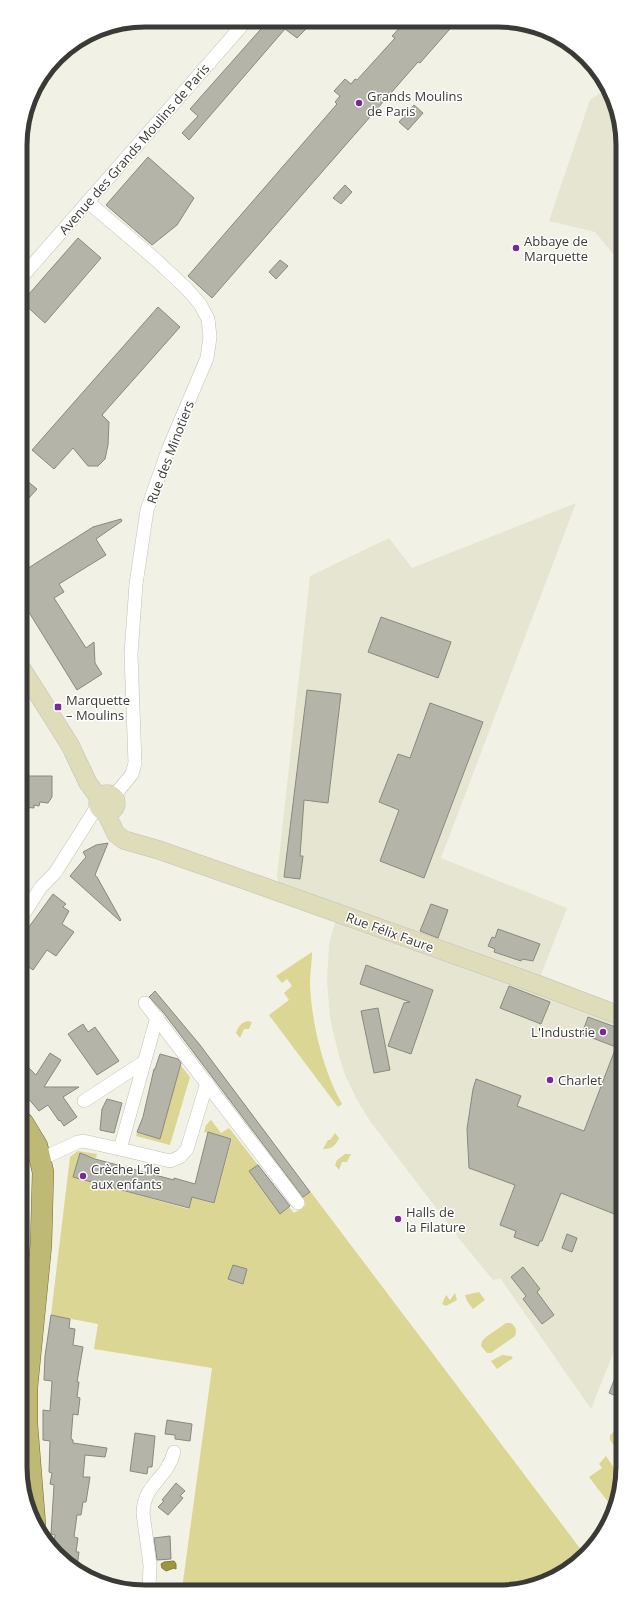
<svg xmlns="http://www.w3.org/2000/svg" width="643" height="1612" viewBox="0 0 643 1612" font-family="'Open Sans',sans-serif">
  <rect width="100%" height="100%" fill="#f2f1e6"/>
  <g fill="#e6e5d2">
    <polygon points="605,90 619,113 619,261 595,232 549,221 590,100"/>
    <polygon points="576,503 441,858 567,908 541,975 621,1006 622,1331 591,1409 500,1278 493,1280 461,1241 370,1121 357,1100 345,1075 338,1052 330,1018 327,981 329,944 339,908 279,886 277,876 310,576 389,538 412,568"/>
  </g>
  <g fill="#dbd693">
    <path d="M312 952C312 962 310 972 310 983 311 1021 323 1071 342 1104L338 1107 269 1015 289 1000 284 993 292 986 287 979 282 983 276 976Z"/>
    <path d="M248 1021 252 1022 249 1029H244L240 1038 236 1033C238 1026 242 1022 248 1021Z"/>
    <polygon points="172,1057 175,1058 190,1077 170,1145 136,1136 137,1132 162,1139 160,1138 177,1076 179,1076 177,1076 180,1067"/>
    <polygon points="211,1120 221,1133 229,1128 258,1165 249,1171 280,1213 289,1207 294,1213 306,1205 301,1198 310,1191 585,1555 561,1575 530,1588 182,1589 212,1368 94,1349 98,1324 51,1315 70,1157 78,1151 97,1154 96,1158 80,1154 80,1153 73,1178 74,1177 82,1179 188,1209 192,1197 214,1204 232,1139 204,1132 206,1125"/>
    <path d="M335 1133 339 1138C336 1146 331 1149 323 1149L328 1140H330Z"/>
    <polygon points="345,1154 351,1154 347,1162 342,1162 339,1170 335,1165 337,1160"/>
    <polygon points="479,1292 485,1300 473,1309 467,1301 465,1295"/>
    <polygon points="455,1293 457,1300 446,1306 442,1304 446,1295 450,1300"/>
    <path d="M506 1323H511C516 1327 517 1330 515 1336L491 1353H487L481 1346 482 1341 486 1337Z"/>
    <polygon points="502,1355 511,1356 513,1358 497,1369 491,1361"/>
    <path d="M614 1426 619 1427 618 1438 623 1440V1446L619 1449C613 1445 609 1441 610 1435L615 1431Z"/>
    <polygon points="606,1456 622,1480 615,1511 589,1477 602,1468 599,1464"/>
  </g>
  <polygon fill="#9f9740" stroke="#817b3d" points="174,1561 176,1564 176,1569 174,1568 166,1571 162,1568 161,1564 164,1562"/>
  <g fill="#b4b4a9" stroke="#89897f">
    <polygon points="268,21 314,21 297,38 285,29 189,140 182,133 198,116 190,109"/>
    <polygon points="405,22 456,22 420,63 418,62 212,298 188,276 337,104 335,102 340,96 334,91 345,79 351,84 355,79 357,80 395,38 392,36"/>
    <polygon points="414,105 423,113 408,130 399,122"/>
    <polygon points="148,157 194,198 177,225 152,245 106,205"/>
    <polygon points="345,185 352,192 341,204 333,198"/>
    <polygon points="78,238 101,258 45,323 22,302"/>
    <polygon points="280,260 288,266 276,279 269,272"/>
    <polygon points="158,307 180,327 102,415 109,422 108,445 105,459 98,466 88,466 73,448 54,469 32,450"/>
    <polygon points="21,476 37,489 21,507"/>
    <polygon points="121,519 122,521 96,539 106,555 59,584 64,592 54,598 86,648 94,642 95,663 102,674 77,690 22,601 22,572 93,527"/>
    <polygon points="381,617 451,642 438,678 368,652"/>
    <polygon points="307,690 341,694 328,803 304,800 300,856 303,856 300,879 284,877"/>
    <polygon points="430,703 483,722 424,878 380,861 399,810 379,802 398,754 410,758"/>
    <polygon points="22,776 52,776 52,797 48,803 40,802 39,806 34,805 34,808 22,807"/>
    <polygon points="108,843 95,875 97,877 121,920 120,921 70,876 86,857 83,852 96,845"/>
    <polygon points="53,894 66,904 63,907 69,911 62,924 74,932 56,956 47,950 33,970 23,963 23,935"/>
    <polygon points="431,904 448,910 438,938 420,931"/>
    <polygon points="498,929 540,944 533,961 522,959 521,961 494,952 495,949 488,946 492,937 495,938"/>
    <polygon points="366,965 433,990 411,1054 388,1046 404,1003 410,1002 360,984"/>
    <polygon points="509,986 550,1002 541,1024 500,1008"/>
    <polygon points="155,991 200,1045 310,1192 303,1197 163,1012 149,997"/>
    <polygon points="378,1008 390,1070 374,1073 361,1011"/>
    <polygon points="588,1017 621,1029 622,1217 561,1193 542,1241 540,1241 538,1246 514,1237 516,1231 500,1225 515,1185 469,1168 467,1129 473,1089 476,1079 521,1096 517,1106 584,1131 616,1047 582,1034"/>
    <polygon points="83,1024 88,1032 95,1027 119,1061 97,1075 68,1034"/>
    <polygon points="50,1053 61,1060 44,1087 79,1087 63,1097 77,1117 64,1126 60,1120 59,1121 48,1105 39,1111 26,1096 23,1096 23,1062 36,1075"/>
    <polygon points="160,1054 178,1059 181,1063 160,1139 137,1132 143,1117 154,1069 155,1069"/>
    <polygon points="107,1099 122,1103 114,1133 100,1130 102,1109"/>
    <polygon points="208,1132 231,1139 214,1203 192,1197 189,1208 73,1177 80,1153 95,1159 174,1180 174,1178 195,1184"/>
    <polygon points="258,1165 290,1206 280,1214 249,1171"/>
    <polygon points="567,1234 577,1238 572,1252 562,1248"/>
    <polygon points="233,1265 247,1269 243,1284 228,1279"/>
    <polygon points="523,1267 540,1289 537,1292 554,1315 542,1324 523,1299 526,1296 511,1277"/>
    <polygon points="51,1315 70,1319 69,1328 75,1329 73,1345 83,1347 77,1382 79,1382 77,1397 80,1398 78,1415 73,1414 71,1439 73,1440 73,1443 107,1448 105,1457 85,1455 83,1477 90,1477 86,1502 83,1502 81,1515 77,1515 74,1537 78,1538 76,1552 79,1552 77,1568 62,1561 53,1550 55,1535 51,1534 54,1485 50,1484 52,1473 49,1472 50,1441 43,1440 43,1410 50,1411 52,1381 44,1380 45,1356"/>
    <polygon points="622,1360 623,1399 609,1393"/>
    <polygon points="167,1420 192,1424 190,1441 175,1439 175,1435 165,1434"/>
    <polygon points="135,1433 155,1436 152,1467 148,1467 147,1474 130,1471"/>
    <polygon points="176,1483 185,1491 180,1496 183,1498 168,1515 158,1507 164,1501 162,1500"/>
    <polygon points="170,1536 171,1559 157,1560 154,1538"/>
  </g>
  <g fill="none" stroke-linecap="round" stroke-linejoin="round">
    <g stroke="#c1c0b6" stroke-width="14">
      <g id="street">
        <polyline points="88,202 155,259 187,289 200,304 208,319 210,337 207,358 168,450 147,510 136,584 131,654 135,763 132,774 114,796"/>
        <polyline points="21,278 246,21"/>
        <polyline points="23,915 41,887 55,873 98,805"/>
        <polyline points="145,1003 298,1203"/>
        <polyline points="84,1101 144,1062"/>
        <polyline points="120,1149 157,1017"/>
        <polyline points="41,1159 78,1142 83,1141 120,1149 170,1161 180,1157 187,1149 207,1083"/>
        <path d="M149 1590 150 1565 143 1513C144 1483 167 1480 174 1452"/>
      </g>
    </g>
    <g stroke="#c1c0b6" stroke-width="19">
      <g id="secondary">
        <polyline points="22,669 70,745 88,783 99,798"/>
        <circle cx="107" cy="803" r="9"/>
        <polyline points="105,811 116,834 124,840 159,850 259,885 528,981 621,1016"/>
      </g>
    </g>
    <g stroke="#756f24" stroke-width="22">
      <polyline id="primary" points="23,1123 37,1146 43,1172 41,1245 27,1387 27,1425 35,1525"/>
    </g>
    <use href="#street" stroke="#fff" stroke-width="13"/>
    <use href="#secondary" stroke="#dfdcba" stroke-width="18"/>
    <use href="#primary" stroke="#bfb976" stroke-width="21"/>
  </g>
  <g fill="#792899" stroke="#fff" stroke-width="1.5">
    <circle cx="359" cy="103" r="4"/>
    <circle cx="516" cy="248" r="4"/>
    <rect x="54" y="703" width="8" height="8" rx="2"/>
    <circle cx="603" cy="1032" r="4"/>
    <circle cx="550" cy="1080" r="4"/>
    <circle cx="83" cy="1176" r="4"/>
    <circle cx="398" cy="1219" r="4"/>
  </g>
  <g text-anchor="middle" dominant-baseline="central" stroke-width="3" stroke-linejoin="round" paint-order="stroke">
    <g font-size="13" fill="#3a3a36" stroke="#fff" text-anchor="start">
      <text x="367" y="96">Grands Moulins<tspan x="367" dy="15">de Paris</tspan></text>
      <text x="524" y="241">Abbaye de<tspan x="524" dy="15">Marquette</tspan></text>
      <text x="66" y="700">Marquette<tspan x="66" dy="15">– Moulins</tspan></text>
      <text x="595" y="1032" text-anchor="end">L'Industrie</text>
      <text x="558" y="1080">Charlet</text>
      <text x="91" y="1169">Crèche L'île<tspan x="91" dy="15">aux enfants</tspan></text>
      <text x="406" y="1212">Halls de<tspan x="406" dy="15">la Filature</tspan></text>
    </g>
    <g font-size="13" fill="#3a3a36" stroke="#fff">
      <text transform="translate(134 149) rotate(-49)">Avenue des Grands Moulins de Paris</text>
      <text transform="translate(170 452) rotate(-69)">Rue des Minotiers</text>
      <text transform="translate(390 932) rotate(20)">Rue Félix Faure</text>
    </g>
  </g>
  <path d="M0 0H643V1612H0ZM145 27H498A118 118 0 0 1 616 145V1467A118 118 0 0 1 498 1585H145A118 118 0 0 1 27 1467V145A118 118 0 0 1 145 27Z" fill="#fff" fill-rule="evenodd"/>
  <path fill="none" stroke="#3a3a36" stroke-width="5" d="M145 27H498A118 118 0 0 1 616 145V1467A118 118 0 0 1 498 1585H145A118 118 0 0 1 27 1467V145A118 118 0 0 1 145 27Z"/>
</svg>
